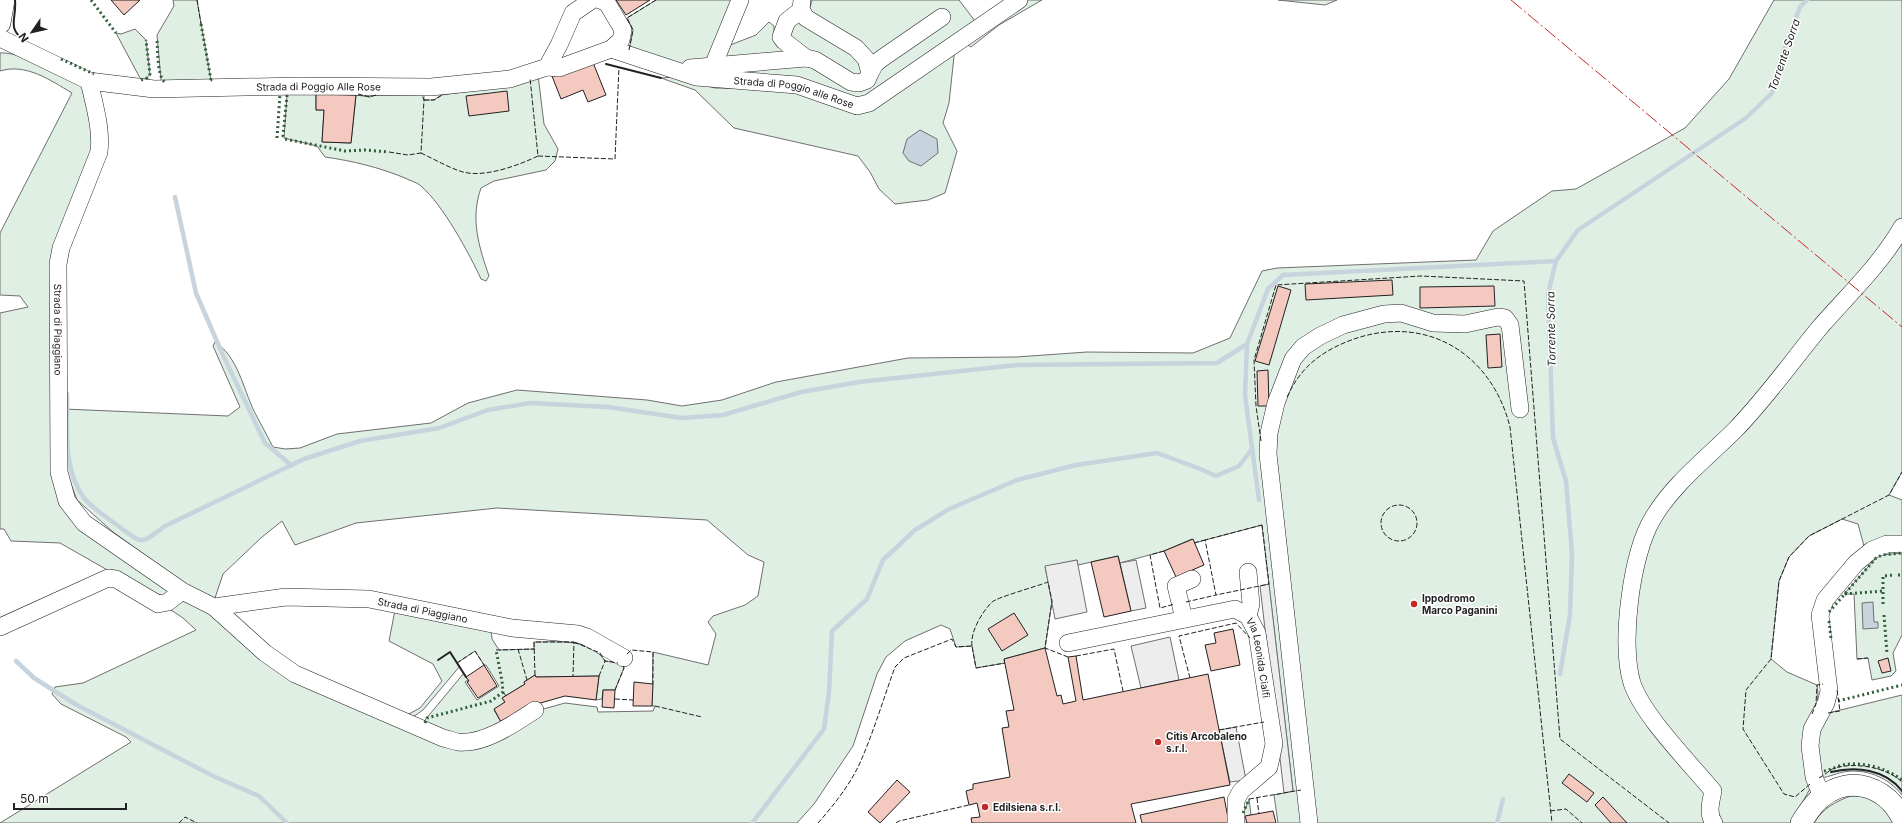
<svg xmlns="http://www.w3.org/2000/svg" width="1902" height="823" viewBox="0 0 1902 823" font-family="Inter,sans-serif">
  <rect width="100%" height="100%" fill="#fff"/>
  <g fill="#e0efe3" stroke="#6f6f6f">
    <polygon points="173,0 197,0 211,80 164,83 161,80 157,35 174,6"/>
    <polygon points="656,0 736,0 725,47 756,35 769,22 774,26 774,37 784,36 809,11 812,0 959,0 975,21 867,97 854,98 697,73 629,51 633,30 627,18"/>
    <polygon points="1026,0 1042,0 999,25 971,47 966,44"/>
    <polygon points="1278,0 1337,0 1325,5"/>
    <path d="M1774 0H1902V472L1889 495 1902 500V539L1864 546 1858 524 1842 519 1809 536 1789 557 1779 581 1771 659 1787 672 1817 685 1818 693 1811 787 1791 823H1278L1274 795 1293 791 1262 525 1194 543 1192 539 1164 551 1120 563 1118 556 1078 565 1077 560 1045 567 1052 601 1045 648 1004 659 1005 663 976 668 972 646 956 647 950 629 941 625 905 641 886 657 877 674 853 746 814 804 797 823H0L131 742 126 737 61 704 52 694 55 687 83 683 196 630 183 618 132 584 60 543 11 541 4 529H0V313L28 307 20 296 0 295V233L72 93C50 80 26 63 0 71V53C19 51 62 74 81 83L97 144 57 247 61 500 211 610 262 657 459 745 540 710 565 703 597 707 598 712 653 711 655 706H652L653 652 708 665 716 634 708 622 713 616 745 605 758 596 764 562 748 555 707 520 497 508 356 523 295 545 282 521 262 537 223 574 215 598 207 596 189 587 113 532 77 500 66 471 64 409 228 416 240 407 213 346 215 342C238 357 243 388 254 411 260 423 267 435 273 447L285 449 300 448 337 434 431 423 468 403 517 390 647 400 682 406 722 400 776 382 908 358 1016 357 1087 352 1193 353 1230 338 1262 271 1277 268 1476 260 1493 231 1552 191 1576 189 1685 128 1729 79Z"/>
    <polygon points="135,29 146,40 150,74 147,78 141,80 116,33 121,34"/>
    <polygon points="955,47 949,103 943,123 957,151 945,193 928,200 895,204 879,189 870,172 858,156 734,128 695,90 661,78 673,77 715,88 795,89 856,110"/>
    <path d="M538 75 544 124 558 149 555 161 546 170 494 181 481 188C470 219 479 247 489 276L486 281 481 279C469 253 443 205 421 186 417 182 410 181 405 178 378 167 353 161 325 157L317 146 284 138 287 95 290 93 316 94V110H324L322 142 351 143 356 95 370 97 374 95H424V100H434L441 95 513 85Z"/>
    <polygon points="1902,553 1902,635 1893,653 1896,671 1891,676 1872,680 1868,658 1857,659 1854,594 1844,594 1876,558 1882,555"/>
    <path d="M395 610 491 629 492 639 499 650 534 649V642C558 642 590 638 605 661L622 663 624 668 615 690H603L602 699 596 700 599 676 536 677 535 675 524 682 525 684 502 698 505 702 494 710 501 722 491 729 461 736 425 723V720L464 673 468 680 465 682 477 700 499 686 486 665H484L475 651 457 663 460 666 423 710 413 717 405 716 420 708 442 681 433 664 389 641Z"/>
    <path d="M1902 695V795C1888 777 1865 768 1843 772 1834 774 1827 778 1818 778L1813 743 1824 714Z"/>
    <path d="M1851 796C1876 795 1880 806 1896 823H1814C1822 809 1836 801 1851 796Z"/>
    <polygon points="1249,799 1251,815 1246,816 1247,823 1242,823 1243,815"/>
  </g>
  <g fill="#ededed" stroke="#6f6f6f">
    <polygon points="1077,560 1087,612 1055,619 1045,566"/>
    <polygon points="1136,560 1146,608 1131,611 1120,563"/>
    <polygon points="1269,584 1293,791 1284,793 1260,586"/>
    <polygon points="1170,637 1179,680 1141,688 1131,646"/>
    <polygon points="1236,727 1246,780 1230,782 1219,730"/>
  </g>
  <g fill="#c7d3dd" stroke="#6f6f6f">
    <polygon points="920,130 937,139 938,153 921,166 909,161 903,153 907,139"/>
    <polygon points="1873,602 1874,622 1878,622 1878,628 1863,629 1862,603"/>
  </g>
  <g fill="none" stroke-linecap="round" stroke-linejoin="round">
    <g stroke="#c7d3dd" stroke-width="4.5">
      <polyline points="175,197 196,293 222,353 265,443 291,465"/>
      <polyline points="1247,344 1245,395 1259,500"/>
      <path d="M67 394C68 428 62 468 84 498 92 508 106 517 117 525 143 544 139 546 165 526L304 459 360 441 439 428 488 410 530 403 608 407 682 418 723 415 801 392 859 382 1017 365 1217 363 1247 344 1268 289 1283 275 1556 261"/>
      <polyline points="16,661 34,678 75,704 213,776 259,796 287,823"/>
      <polyline points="1560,674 1570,615 1572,554 1566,481 1553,438 1548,294 1556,261 1578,230 1746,118 1772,93 1782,55 1800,7 1807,0"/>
      <polyline points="752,823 824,729 829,692 832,631 867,599 883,560 915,530 949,509 1017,480 1076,465 1157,453 1198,468 1216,476 1239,466 1252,449"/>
      <polyline points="1497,823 1503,799"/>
    </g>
  </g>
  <g fill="#f3c9c0" stroke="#222">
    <polygon points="111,0 140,0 124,15"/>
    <polygon points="616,0 650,0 626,15"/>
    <polygon points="592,60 606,95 588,102 583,90 561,99 552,76"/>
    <polygon points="507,91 509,111 469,116 466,96"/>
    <polygon points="316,94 356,95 351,143 322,142 324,110 316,110"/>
    <polygon points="1392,280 1393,295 1306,300 1305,284"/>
    <polygon points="1278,286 1291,290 1269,365 1255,361"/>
    <polygon points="1494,286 1495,306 1420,308 1420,287"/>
    <polygon points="1500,334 1502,367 1488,368 1486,335"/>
    <polygon points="1268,370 1269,406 1258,406 1257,371"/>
    <polygon points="1193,539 1204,565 1176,577 1164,551"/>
    <polygon points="1118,556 1131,611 1104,617 1091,562"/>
    <polygon points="1014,613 1028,635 1002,651 988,629"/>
    <polygon points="1233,629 1240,665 1211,671 1205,645 1216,643 1214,633"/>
    <polygon points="1045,648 1057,696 1061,695 1063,704 1076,701 1068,657 1076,656 1083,700 1208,674 1230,785 1131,804 1136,823 972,823 971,818 980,817 977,803 969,805 966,791 973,789 973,784 1010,777 1002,728 1009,727 1006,711 1014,710 1004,659"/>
    <polygon points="1888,658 1891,671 1882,673 1878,661"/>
    <polygon points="484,665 497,686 478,698 467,682 469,681 466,677"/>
    <polygon points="535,675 536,677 599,676 596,700 565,696 537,704 501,722 494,709 505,702 502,698 525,684 524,682"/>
    <polygon points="634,682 653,684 652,706 633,706"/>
    <polygon points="603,690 615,690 614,708 602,707"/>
    <polygon points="1569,774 1594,793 1587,802 1562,783"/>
    <polygon points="897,780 910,792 880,823 868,812"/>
    <polygon points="1224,797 1229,823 1142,823 1140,815"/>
    <polygon points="1603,797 1627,823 1611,823 1595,805"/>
    <polygon points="1273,811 1276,823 1247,823 1245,816"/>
  </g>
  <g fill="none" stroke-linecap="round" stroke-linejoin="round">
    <g stroke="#222" stroke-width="18">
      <g id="minor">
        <polyline points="801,10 787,21 781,37 784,41 806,58"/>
        <path id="s1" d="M0 38 89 81C94 104 102 129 99 152L61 248 58 264 59 472 67 501 84 523 182 591 214 607 286 597 369 599 512 628 578 634 587 637 624 658"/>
        <path id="s2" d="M611 49 696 77 797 85 857 106 869 103 1019 0"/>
        <polyline points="713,66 740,0"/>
        <polyline points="547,67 559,45 573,13 592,0"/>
        <polyline points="690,68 806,58 815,60 851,82 859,83 867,80 870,73 866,59 856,48 806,18 801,10 802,0"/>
        <polyline points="870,73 875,64 881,59 942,17"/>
        <path id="s3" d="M89 81 154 89 297 86 431 87 510 79 547 67 559 68 611 49 621 40 623 30 607 3 600 0"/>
        <path d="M214 607 265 653 295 674 443 738C448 739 453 741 458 742 484 745 515 723 535 710"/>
        <polyline points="1248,616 1251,604 1248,572"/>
        <polyline points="1184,619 1176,586 1192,579"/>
        <polyline points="0,627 108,578 116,579 158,604 168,602 182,591"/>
        <path id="s4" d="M1068 643 1235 609 1248 616 1257 633 1274 744 1269 767 1241 791 1236 800V823"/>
        <polyline points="1822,797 1814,777 1810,746 1812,729 1826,703 1829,691 1820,615 1825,600 1856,563 1872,550 1887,544 1902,544"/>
        <polyline points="1309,823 1268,454 1269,433 1276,403 1293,359 1303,347 1320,336 1343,325 1384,314 1401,313 1433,323 1465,324 1498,317 1505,318 1510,325 1520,409"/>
        <path d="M1714 823C1707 814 1711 801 1713 791 1690 763 1643 716 1632 683 1620 644 1631 554 1653 518 1673 484 1707 458 1735 430 1767 397 1792 361 1821 326 1849 294 1881 264 1902 227"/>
      </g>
    </g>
    <g stroke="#222" stroke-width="22">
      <g id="major">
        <polyline points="0,23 4,0"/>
        <path d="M1801 823C1807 814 1813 803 1822 797 1851 774 1886 787 1902 818"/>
      </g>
    </g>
    <use href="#minor" stroke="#fff" stroke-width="17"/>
    <use href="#major" stroke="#fff" stroke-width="21"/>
    <g stroke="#2f5e38" stroke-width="3" stroke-dasharray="2 3" stroke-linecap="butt">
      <polyline points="91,0 116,33"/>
      <polyline points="201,24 211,80 208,80"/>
      <path d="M157 41C158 51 157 77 165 82"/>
      <polyline points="61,59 94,74"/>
      <polyline points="141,80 147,78 150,74 146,40"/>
      <polyline points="287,95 283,136 285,139 345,151 365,150 389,152"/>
      <polyline points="277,138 280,94"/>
      <polyline points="1898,575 1902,575"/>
      <polyline points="1845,594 1883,591"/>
      <polyline points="1883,604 1883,576 1894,575"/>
      <polyline points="1829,612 1876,558 1882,555 1902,553"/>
      <polyline points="1884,615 1887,654"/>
      <polyline points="1829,621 1831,639"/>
      <polyline points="1838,701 1902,685"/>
      <polyline points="425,723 427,718 491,701 503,692 502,681 496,650"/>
      <path d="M1824 771C1830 770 1836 767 1842 765 1862 761 1886 768 1902 780"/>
      <polyline points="1243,813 1249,799"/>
    </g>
    <g stroke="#222" stroke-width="1" stroke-dasharray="5 2" stroke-linecap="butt">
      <polyline points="197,0 201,24"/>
      <polyline points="629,50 633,30 627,18 656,0"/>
      <polyline points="358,94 370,97 376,95"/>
      <polyline points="424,100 434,100 444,94"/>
      <polyline points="389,152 408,155 421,153 424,100 422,95"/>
      <path d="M421 153C434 159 449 168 463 172 485 178 519 165 538 156L530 78"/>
      <polyline points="538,156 615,159 619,67"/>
      <path d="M1287 397C1291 389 1295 381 1301 374 1315 356 1336 345 1357 338 1429 315 1492 355 1510 427L1552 823"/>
      <polyline points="1261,441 1256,406 1254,360 1276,285 1421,276 1524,281 1560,739 1669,823"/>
      <circle cx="1399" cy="523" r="18"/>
      <polygon points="1262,525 1269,584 1216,595 1205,540"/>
      <polyline points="1194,543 1205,540"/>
      <polyline points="1164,551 1150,555 1160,608 1175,604"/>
      <polyline points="1186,602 1216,595"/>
      <polyline points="574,642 600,653 605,661"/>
      <path d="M972 646C970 632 982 612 992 602 998 597 1038 586 1048 582L1052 601 1045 648 1068 657"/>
      <polyline points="518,649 527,680"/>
      <polyline points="496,650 535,649"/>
      <polyline points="627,654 631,650 653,652 653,684"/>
      <polyline points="1076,656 1114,649 1123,691"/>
      <polyline points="1857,659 1868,658"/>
      <polyline points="457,663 475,651 484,665"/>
      <polyline points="535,675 534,642 574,642 573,676"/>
      <polyline points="599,676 605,661 618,663"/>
      <polyline points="1190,678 1179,636 1236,623 1250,638"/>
      <polyline points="615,690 624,668 623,664"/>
      <polyline points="503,692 506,696"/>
      <polyline points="615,699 633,700"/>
      <polyline points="655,706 702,717"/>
      <polyline points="1828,713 1840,711 1837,690"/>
      <polyline points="1812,714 1816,704 1817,685 1823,684"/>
      <polyline points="1219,730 1264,722"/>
      <path d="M1819 778C1825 775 1829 770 1835 768 1854 762 1887 767 1902 782"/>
      <polyline points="1810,784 1795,797 1784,794 1743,729 1746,690 1771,659 1779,581 1789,557 1809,536 1889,495 1902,472"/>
      <polyline points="1257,798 1259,814"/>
      <polyline points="1249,799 1301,790"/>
      <polyline points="1550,811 1566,809 1582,823"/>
      <polyline points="179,823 185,817 197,823"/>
      <path d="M818 823C833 806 849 786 859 765 873 734 883 700 895 667L904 658 952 639 956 647 972 646 976 668 1005 663"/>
      <polyline points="896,823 899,821 969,805"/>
    </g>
    <g stroke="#222" stroke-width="2">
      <path d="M15 0C17 19 6 28 25 41"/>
      <polyline points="606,64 661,78"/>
      <polyline points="438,660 450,652 466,677"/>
      <path d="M1831 772C1856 766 1885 769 1902 791"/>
    </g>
    <polyline stroke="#c62828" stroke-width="1" stroke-dasharray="14 3 2 3" stroke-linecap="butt" points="1511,0 1902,327"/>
  </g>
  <g fill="#c62828" stroke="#fff" stroke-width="1.5">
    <circle cx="1414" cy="604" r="4"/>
    <circle cx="1158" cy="742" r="4"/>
    <circle cx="985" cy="807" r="4"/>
  </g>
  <g text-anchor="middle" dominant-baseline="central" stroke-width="3" stroke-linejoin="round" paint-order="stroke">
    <g font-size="10" fill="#222" stroke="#fff">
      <text stroke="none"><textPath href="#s3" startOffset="230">Strada di Poggio Alle Rose</textPath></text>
      <text stroke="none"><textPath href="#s2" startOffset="189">Strada di Poggio alle Rose</textPath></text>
      <text stroke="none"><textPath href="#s1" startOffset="356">Strada di Piaggiano</textPath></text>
      <text stroke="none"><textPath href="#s1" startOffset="922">Strada di Piaggiano</textPath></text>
      <text stroke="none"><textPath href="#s4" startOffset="229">Via Leonida Cialfi</textPath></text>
    </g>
    <g font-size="10" font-weight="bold" fill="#222" stroke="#fff" text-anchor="start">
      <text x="1422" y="598">Ippodromo<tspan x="1422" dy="12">Marco Paganini</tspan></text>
      <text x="1166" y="736">Citis Arcobaleno<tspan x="1166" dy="12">s.r.l.</tspan></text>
      <text x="993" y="807">Edilsiena s.r.l.</text>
    </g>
    <g font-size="11" font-style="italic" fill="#222" stroke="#fff">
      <text transform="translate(1784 55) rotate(-71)">Torrente Sorra</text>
      <text transform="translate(1551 329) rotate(-91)">Torrente Sorra</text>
    </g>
  </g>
  <g transform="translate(32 32) rotate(236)" stroke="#ffffff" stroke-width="3" paint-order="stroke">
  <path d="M0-3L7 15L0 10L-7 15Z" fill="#222222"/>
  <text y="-6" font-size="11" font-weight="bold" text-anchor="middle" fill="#222222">N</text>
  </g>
  <path d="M14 803v6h112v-6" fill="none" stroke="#222222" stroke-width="2"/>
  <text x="20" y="803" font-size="12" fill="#222222" stroke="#ffffff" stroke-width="3" paint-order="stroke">50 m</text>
</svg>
